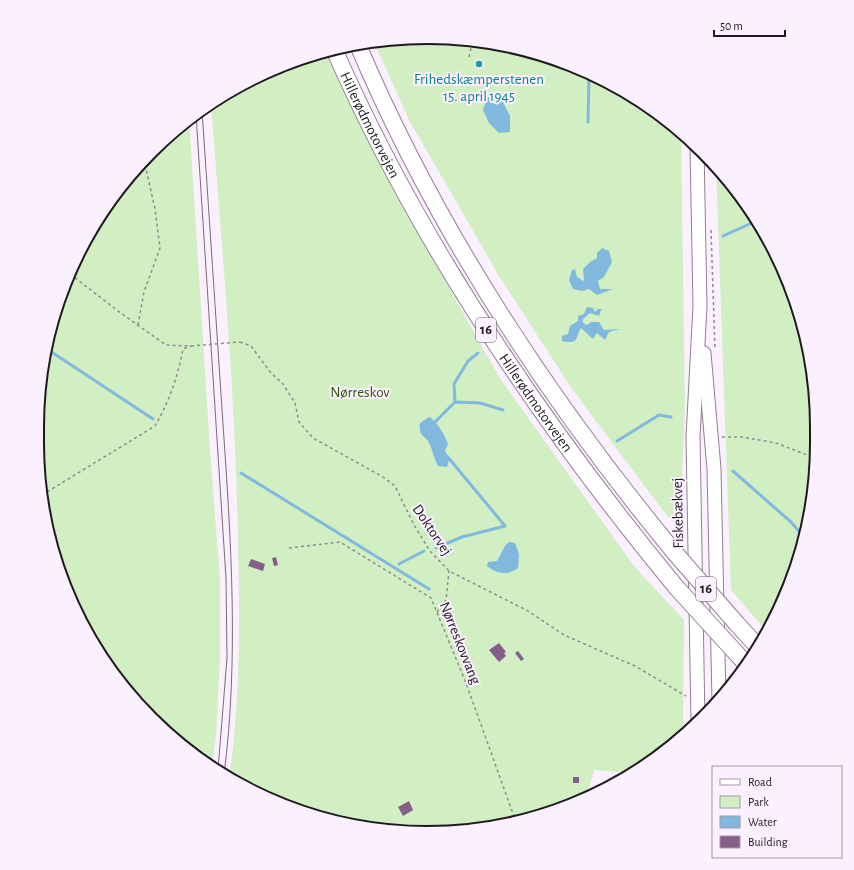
<svg xmlns="http://www.w3.org/2000/svg" width="854" height="870" viewBox="0 0 854 870" font-family="'Alegreya Sans',sans-serif">
  <rect width="100%" height="100%" fill="#fbf0fd"/>
  <g fill="#d2efc3">
    <polygon points="402,38 478,40 553,58 622,89 681,132 685,405 680,521 674,523 664,512 572,389 499,276 409,120 374,42"/>
    <path d="M325 51 415 227 499 377 634 566 684 620 683 735 664 753 631 773 594 770 587 798 528 820 452 832 376 830 301 812 229 779C240 702 240 625 238 548 236 400 222 252 211 104L255 77Z"/>
    <polygon points="189,118 210,449 220,579 220,657 216,736 212,765 151,719 103,660 67,592 45,519 37,443 40,376 58,301 89,232 134,170"/>
    <polygon points="716,168 737,190 777,255 804,326 816,402 814,494 796,568 767,632 731,590"/>
  </g>
  <g fill="#81b8de">
    <polygon points="499,94 510,116 510,132 499,133 489,123 483,110 488,96"/>
    <polygon points="602,248 609,251 612,262 604,277 598,281 600,289 613,289 597,295 589,289 582,291 573,289 569,280 572,270 575,269 577,277 583,281 584,280 583,269 590,262 597,258 597,253"/>
    <path d="M587 307 593 308 595 312 598 309H604L601 310 599 316 590 313 583 319V323L587 325 591 322H599L604 330 620 329 609 332 605 340 597 333 593 339 581 328C575 337 580 345 562 341V336L568 334 570 326 578 321V316L584 314Z"/>
    <path d="M429 417C436 420 447 438 448 445L445 450 449 460 447 467 438 466C434 459 433 452 430 445 427 435 418 438 420 423Z"/>
    <path d="M509 542 515 543 519 554 518 568C507 576 497 574 487 566L488 562 497 561 505 546Z"/>
  </g>
  <g fill="none" stroke-linecap="round" stroke-linejoin="round">
    <g stroke="#81b8de" stroke-width="3">
      <polyline points="588,122 589,74"/>
      <polyline points="723,236 756,221"/>
      <polyline points="47,349 153,419"/>
      <polyline points="455,402 454,384 468,361 478,353"/>
      <polyline points="435,422 455,402 480,403 503,410"/>
      <polyline points="617,441 659,415 671,417"/>
      <polyline points="733,471 791,522 804,537"/>
      <polyline points="241,473 429,589"/>
      <polyline points="436,548 462,537 505,526 447,456"/>
      <polyline points="399,564 424,551"/>
    </g>
  </g>
  <g fill="#855f8a">
    <polygon points="276,557 278,565 274,566 272,558"/>
    <polygon points="251,559 265,564 263,571 248,566"/>
    <polygon points="499,643 506,652 504,653 506,656 499,662 489,650"/>
    <polygon points="518,651 524,659 521,661 515,653"/>
    <polygon points="615,775 621,776 621,780 614,780"/>
    <rect x="573" y="777" width="6" height="6"/>
    <polygon points="409,801 413,810 403,816 398,807"/>
  </g>
  <g fill="none" stroke-linecap="round" stroke-linejoin="round">
    <g stroke="#928094" stroke-width="15">
      <g id="secondary">
        <polyline points="697,148 700,306 693,437 698,721"/>
        <polyline points="704,353 714,469 719,701"/>
      </g>
    </g>
    <g stroke="#928094" stroke-width="18">
      <g id="highway">
        <path d="M358 45C436 229 548 399 675 553"/>
        <path id="s1" d="M334 49C420 245 541 423 676 587"/>
        <polyline points="737,624 758,647"/>
        <polyline points="737,654 746,664"/>
      </g>
    </g>
    <g stroke="#918892" stroke-width="1.5" stroke-dasharray="3 3" stroke-linecap="butt">
      <polyline points="469,57 473,40"/>
      <polyline points="686,136 686,144"/>
      <polyline points="711,230 715,350"/>
      <polyline points="70,274 122,314 166,345 189,346"/>
      <polyline points="138,325 144,292 160,248 155,209 144,160"/>
      <polyline points="240,342 251,346 271,373 283,384 295,403 299,422 313,438 383,477 395,486 414,525 430,551 449,571 528,611 564,635 635,666 686,696"/>
      <polyline points="722,437 742,437 776,443 815,458"/>
      <path d="M42 495 155 426C169 402 178 376 183 349L191 346"/>
      <polyline points="289,548 340,542 431,598 466,683 516,822"/>
      <polyline points="437,612 446,600 449,571"/>
    </g>
    <use href="#secondary" stroke="#fff" stroke-width="13"/>
    <use href="#highway" stroke="#fff" stroke-width="16"/>
    <g stroke="#766d77" stroke-width="1">
      <path d="M202 110C209 214 216 319 223 424 231 541 239 658 224 775"/>
      <polyline points="196,114 226,578 227,658 218,770"/>
    </g>
    <g stroke="#928094" stroke-width="18" stroke-linecap="butt">
      <g id="highway-bridge">
        <polyline points="675,553 737,624"/>
        <polyline points="676,587 737,654"/>
      </g>
    </g>
    <polyline stroke="#918892" stroke-width="1.5" stroke-dasharray="3 3" stroke-linecap="butt" points="191,346 240,342"/>
    <use href="#highway-bridge" stroke="#fff" stroke-width="16"/>
  </g>
  <circle fill="#0f9aa8" stroke="#fbf0fd" stroke-width="1.5" cx="479" cy="64" r="4"/>
  <g text-anchor="middle" dominant-baseline="central" stroke-width="4" stroke-linejoin="round" paint-order="stroke">
    <g fill="#fbf0fd" stroke="#625a63" stroke-width="1">
      <rect x="476" y="318" width="20" height="24" rx="3"/>
      <rect x="696" y="577" width="20" height="24" rx="3"/>
    </g>
    <g font-size="14" font-weight="bold" fill="#201921">
      <text x="486" y="330">16</text>
      <text x="706" y="589">16</text>
    </g>
    <g font-size="15" fill="#0d838f" stroke="#fbf0fd">
      <text x="479" y="79">Frihedskæmperstenen<tspan x="479" dy="17">15. april 1945</tspan></text>
    </g>
    <g font-size="15" fill="#201921" stroke="#fbf0fd">
      <text stroke="none"><textPath href="#s1" startOffset="84">Hillerødmotorvejen</textPath></text>
      <text stroke="none"><textPath href="#s1" startOffset="408">Hillerødmotorvejen</textPath></text>
      <text transform="translate(678 513) rotate(-91)">Fiskebækvej</text>
      <text transform="translate(432 530) rotate(56)">Doktorvej</text>
      <text transform="translate(460 643) rotate(68)">Nørreskovvang</text>
    </g>
    <g font-size="15" fill="#2a5206" stroke="#fbf0fd">
      <text x="360" y="392">Nørreskov</text>
    </g>
  </g>
  <path d="M0 0H854V870H0ZM427 44H427A383 383 0 0 1 810 427V443A383 383 0 0 1 427 826H427A383 383 0 0 1 44 443V427A383 383 0 0 1 427 44Z" fill="#fbf0fd" fill-rule="evenodd"/>
  <path fill="none" stroke="#201921" stroke-width="2" d="M427 44H427A383 383 0 0 1 810 427V443A383 383 0 0 1 427 826H427A383 383 0 0 1 44 443V427A383 383 0 0 1 427 44Z"/>
  <rect x="712" y="766" width="130" height="92" fill="#fbf0fd" stroke="#a39aa5"/>
  <rect x="720" y="779" width="20" height="6" fill="#ffffff" stroke="#a39aa5"/>
  <text x="748" y="786" font-size="12" fill="#201921">Road</text>
  <rect x="720" y="796" width="20" height="12" fill="#d2efc3" stroke="#a39aa5"/>
  <text x="748" y="806" font-size="12" fill="#201921">Park</text>
  <rect x="720" y="816" width="20" height="12" fill="#81b8de" stroke="#a39aa5"/>
  <text x="748" y="826" font-size="12" fill="#201921">Water</text>
  <rect x="720" y="836" width="20" height="12" fill="#855f8a" stroke="#a39aa5"/>
  <text x="748" y="846" font-size="12" fill="#201921">Building</text>
  <path d="M714 30v6h71v-6" fill="none" stroke="#201921" stroke-width="2"/>
  <text x="720" y="30" font-size="12" fill="#201921" stroke="#fbf0fd" stroke-width="3" paint-order="stroke">50 m</text>
</svg>
